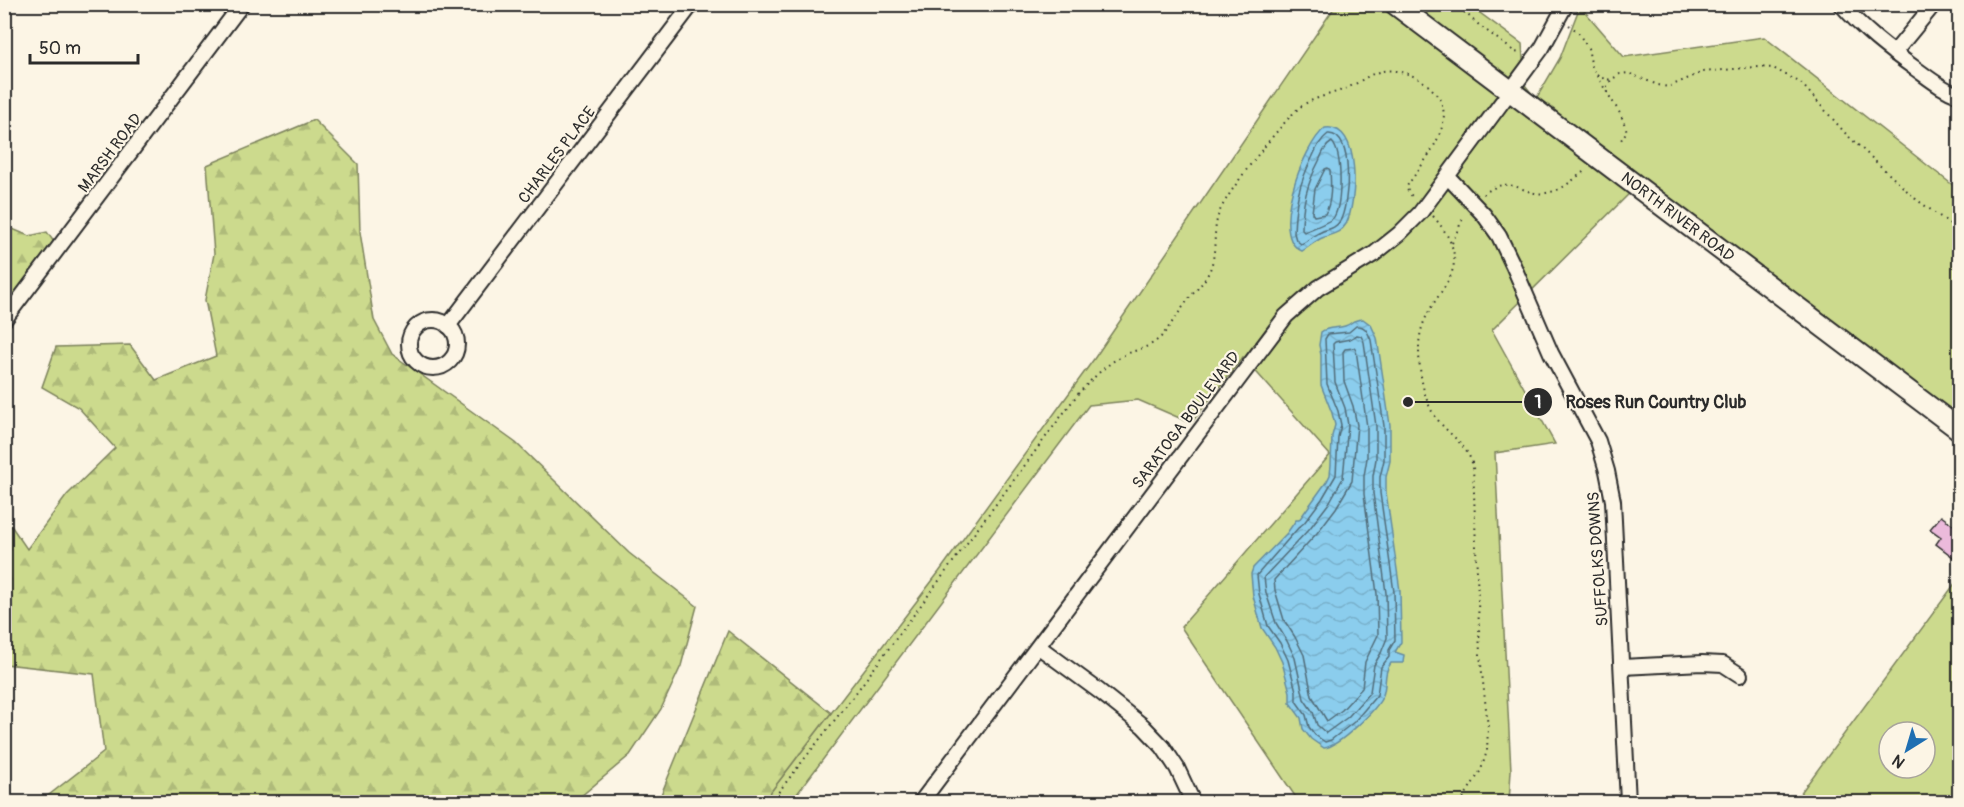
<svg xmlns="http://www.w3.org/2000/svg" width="1964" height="807" viewBox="0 0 1964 807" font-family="Pangolin,sans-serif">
  <defs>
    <pattern id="forest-firs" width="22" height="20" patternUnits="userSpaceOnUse" patternTransform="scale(1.5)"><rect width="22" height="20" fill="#ccda8d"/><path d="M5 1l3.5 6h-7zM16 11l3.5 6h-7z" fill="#afbb7a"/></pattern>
    <pattern id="water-waves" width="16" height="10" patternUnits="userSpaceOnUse" patternTransform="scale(1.5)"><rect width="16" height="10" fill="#8bcded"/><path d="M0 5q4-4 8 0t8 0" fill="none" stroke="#78b0cb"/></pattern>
  </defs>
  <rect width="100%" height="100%" fill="#fcf5e5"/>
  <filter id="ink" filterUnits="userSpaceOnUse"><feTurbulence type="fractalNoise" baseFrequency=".0167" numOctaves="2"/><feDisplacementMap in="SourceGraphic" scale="12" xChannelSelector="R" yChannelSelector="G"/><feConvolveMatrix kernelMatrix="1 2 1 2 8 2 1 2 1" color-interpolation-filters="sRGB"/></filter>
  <g filter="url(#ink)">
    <g fill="#ccda8d" stroke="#7c825c" stroke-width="1.5" fill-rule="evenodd">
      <polygon points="1336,5 1469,5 1522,44 1525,85 1536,99 1560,58 1580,6 1624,57 1764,37 1959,190 1959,419 1643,180 1492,330 1555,444 1495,453 1511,771 1509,802 1299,802 1181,627 1330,455 1243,357 1191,423 1138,400 1089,405 791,802 763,802 939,572 1094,359"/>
      <path d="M1959 578V802H1794ZM1889 732H1925V768H1889Z"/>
    </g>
    <g fill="url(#forest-firs)" stroke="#7c825c" stroke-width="1.5">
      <polygon points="314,120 358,164 360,232 374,320 392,354 516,443 629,553 697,606 681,666 661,709 630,755 574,802 40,802 104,752 94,674 5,664 5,521 12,527 27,549 67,495 115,448 79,408 42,387 56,347 130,345 156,380 216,356 205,300 214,254 207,165"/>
      <path d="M5 144H10C11 174 1 198 10 228L29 236 47 232 54 242 45 261 5 309Z"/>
      <polygon points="728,631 831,713 763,802 658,802"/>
    </g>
    <g fill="url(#water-waves)" stroke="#658c9f" stroke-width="1.5">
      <path d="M1325 128C1362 122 1357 204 1346 224 1340 234 1331 234 1322 238 1315 241 1309 247 1302 251 1268 238 1303 145 1325 128Z"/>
      <path d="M1363 319 1371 325 1377 338 1390 425V461L1386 477V492L1400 591 1401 642 1395 652 1404 655 1403 663H1391C1383 673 1387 684 1383 695 1378 709 1338 747 1324 748L1311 739 1303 729 1301 718 1290 703V692L1282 662 1275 647 1262 628 1253 596 1251 574 1253 568 1287 533 1296 520H1299L1327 481 1330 475 1331 465 1332 436 1335 425 1332 413 1321 385V355L1319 345 1321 332C1328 326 1336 329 1345 326 1354 323 1350 320 1363 319Z"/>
    </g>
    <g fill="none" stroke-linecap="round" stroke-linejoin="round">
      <g stroke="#516c79" stroke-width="1.5">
        <path d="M1328 134C1355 132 1349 206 1340 221 1335 229 1328 229 1321 232 1313 235 1308 241 1301 244L1296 240 1294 233C1295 203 1299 184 1312 158 1316 149 1320 140 1328 134Z"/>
        <path d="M1332 142C1343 154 1342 203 1334 217 1332 221 1309 230 1304 232L1302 230C1302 204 1307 184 1319 161 1322 154 1325 146 1332 142Z"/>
        <path d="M1328 168 1330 170C1331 185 1332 201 1325 214L1314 216 1312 213 1315 189 1325 169Z"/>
        <path d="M1356 326C1366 325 1368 333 1371 340L1384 426V460L1380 477V493L1394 592 1395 640 1389 650V657L1381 667 1377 695 1354 722 1331 740 1325 742 1315 735 1309 727 1306 715 1296 701V691L1288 660 1280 643 1268 626 1259 594 1257 575 1299 527 1304 523 1322 499 1336 475 1338 437 1341 425 1338 411 1327 384 1325 339 1328 334 1349 332Z"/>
        <polygon points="1357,335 1361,336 1364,342 1376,426 1376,459 1373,476 1373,493 1386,593 1387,638 1381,653 1374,665 1370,692 1348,717 1326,733 1317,725 1313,712 1304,699 1295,658 1287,641 1276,623 1266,593 1264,577 1310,528 1329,503 1343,478 1348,425 1345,408 1335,382 1333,344 1335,342 1350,339"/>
        <polygon points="1354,348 1356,350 1367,427 1367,458 1364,476 1364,494 1377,594 1378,635 1365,662 1362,688 1342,710 1327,721 1312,696 1304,655 1295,637 1284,620 1275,590 1274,580 1317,533 1336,508 1352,481 1357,425 1353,406 1344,381 1343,352 1345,349"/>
      </g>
    </g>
    <polygon fill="#ebbadb" stroke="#2b2b2b" stroke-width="1.5" points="1941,516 1959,529 1956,532 1960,535 1960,556 1957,560 1936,544 1941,537 1930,529"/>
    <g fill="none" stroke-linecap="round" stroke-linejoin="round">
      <g stroke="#2b2b2b" stroke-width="18">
        <g id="street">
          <path d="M1841 4C1863 30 1888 49 1916 69 1930 79 1943 90 1960 96"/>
          <polyline points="1894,53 1934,4"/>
          <polyline points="1448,177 1484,215 1499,236 1513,265 1551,353 1598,441 1607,471 1613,501 1628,802"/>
          <circle cx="433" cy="344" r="24"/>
          <polyline points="4,320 242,4"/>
          <polyline points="448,326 692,4"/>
          <polyline points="1039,647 1099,691 1143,726 1163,747 1177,768 1193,802"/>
          <polyline points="1622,667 1702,663 1723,664 1740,675"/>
          <polyline points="921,802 1286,316 1318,288 1374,254 1399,234 1420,213 1542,48 1566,4"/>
        </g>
      </g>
      <g stroke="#2b2b2b" stroke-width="24">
        <g id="secondary">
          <path id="s1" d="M1395 4 1960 430"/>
        </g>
      </g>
      <g stroke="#2b2b2b" stroke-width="2" stroke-dasharray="1.5 4.5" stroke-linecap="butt">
        <polyline points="1455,4 1479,25 1515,52 1521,53"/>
        <polyline points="1569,25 1577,31 1588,48 1592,68 1621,115 1627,131 1621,140"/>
        <polyline points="1597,75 1602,78 1611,80"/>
        <polyline points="1608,93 1607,86 1611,80 1620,74 1628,73 1658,85 1668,87 1703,72 1755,67 1773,68 1801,83 1846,134 1917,200 1960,231"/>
        <path d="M1483 194C1490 190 1500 183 1509 185 1527 188 1532 198 1554 191 1565 188 1576 177 1586 170"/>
        <path d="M1433 216C1488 279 1418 290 1419 349 1419 371 1423 401 1437 419 1450 436 1467 444 1473 466L1480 655 1488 727 1487 751 1481 770 1461 802"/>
        <polyline points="1452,243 1464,216"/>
        <path d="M772 802 773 799 852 698 1077 395C1091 380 1106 364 1124 355 1140 348 1148 349 1162 336 1172 323 1181 309 1191 296 1197 289 1204 282 1208 274 1218 255 1212 235 1218 216 1223 196 1283 121 1300 107 1314 97 1331 95 1347 88 1359 83 1370 73 1383 71 1411 67 1450 92 1443 123 1438 146 1420 167 1407 186L1408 192 1414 198"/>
      </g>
      <use href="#street" stroke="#fcf5e5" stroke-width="14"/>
      <use href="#secondary" stroke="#fcf5e5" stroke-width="20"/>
    </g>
  </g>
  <g text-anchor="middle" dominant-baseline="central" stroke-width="4.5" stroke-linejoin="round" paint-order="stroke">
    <g font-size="16" fill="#2b2b2b" stroke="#fcf5e5">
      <text transform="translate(110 153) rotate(-53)">MARSH ROAD</text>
      <text transform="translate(557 155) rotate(-53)">CHARLES PLACE</text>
      <text stroke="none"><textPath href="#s1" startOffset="354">NORTH RIVER ROAD</textPath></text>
      <text transform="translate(1186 420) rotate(-53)">SARATOGA BOULEVARD</text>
      <text transform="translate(1598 559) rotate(-94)">SUFFOLKS DOWNS</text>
    </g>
  </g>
  <path fill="none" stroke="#2b2b2b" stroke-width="2" d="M1408 402L1538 402"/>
  <g fill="#2b2b2b" stroke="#fcf5e5" stroke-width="2">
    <circle cx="1408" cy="402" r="6"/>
    <circle cx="1538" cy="402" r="15"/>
  </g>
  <g font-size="18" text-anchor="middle" font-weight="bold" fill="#fff">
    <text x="1538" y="408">1</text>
  </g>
  <g font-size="18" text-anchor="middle" font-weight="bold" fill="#2b2b2b" stroke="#fcf5e5" stroke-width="4.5" stroke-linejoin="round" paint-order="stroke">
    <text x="1656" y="408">Roses Run Country Club</text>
  </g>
  <rect width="1964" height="807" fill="none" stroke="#fcf5e5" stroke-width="24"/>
  <rect x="12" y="12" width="1940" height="783" fill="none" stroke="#2b2b2b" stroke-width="2" filter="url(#ink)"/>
  <g transform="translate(1907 750) rotate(217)"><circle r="28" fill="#fcf5e5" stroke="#a8a49b" stroke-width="1.5"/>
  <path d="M0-4.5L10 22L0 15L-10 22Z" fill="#1f6fb2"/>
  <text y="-9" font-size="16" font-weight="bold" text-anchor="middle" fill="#2b2b2b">N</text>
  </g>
  <path d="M30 54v9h108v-9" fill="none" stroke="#2b2b2b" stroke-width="3"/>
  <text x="39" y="54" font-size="18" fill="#2b2b2b" stroke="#fcf5e5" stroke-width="4.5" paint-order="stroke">50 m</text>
</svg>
